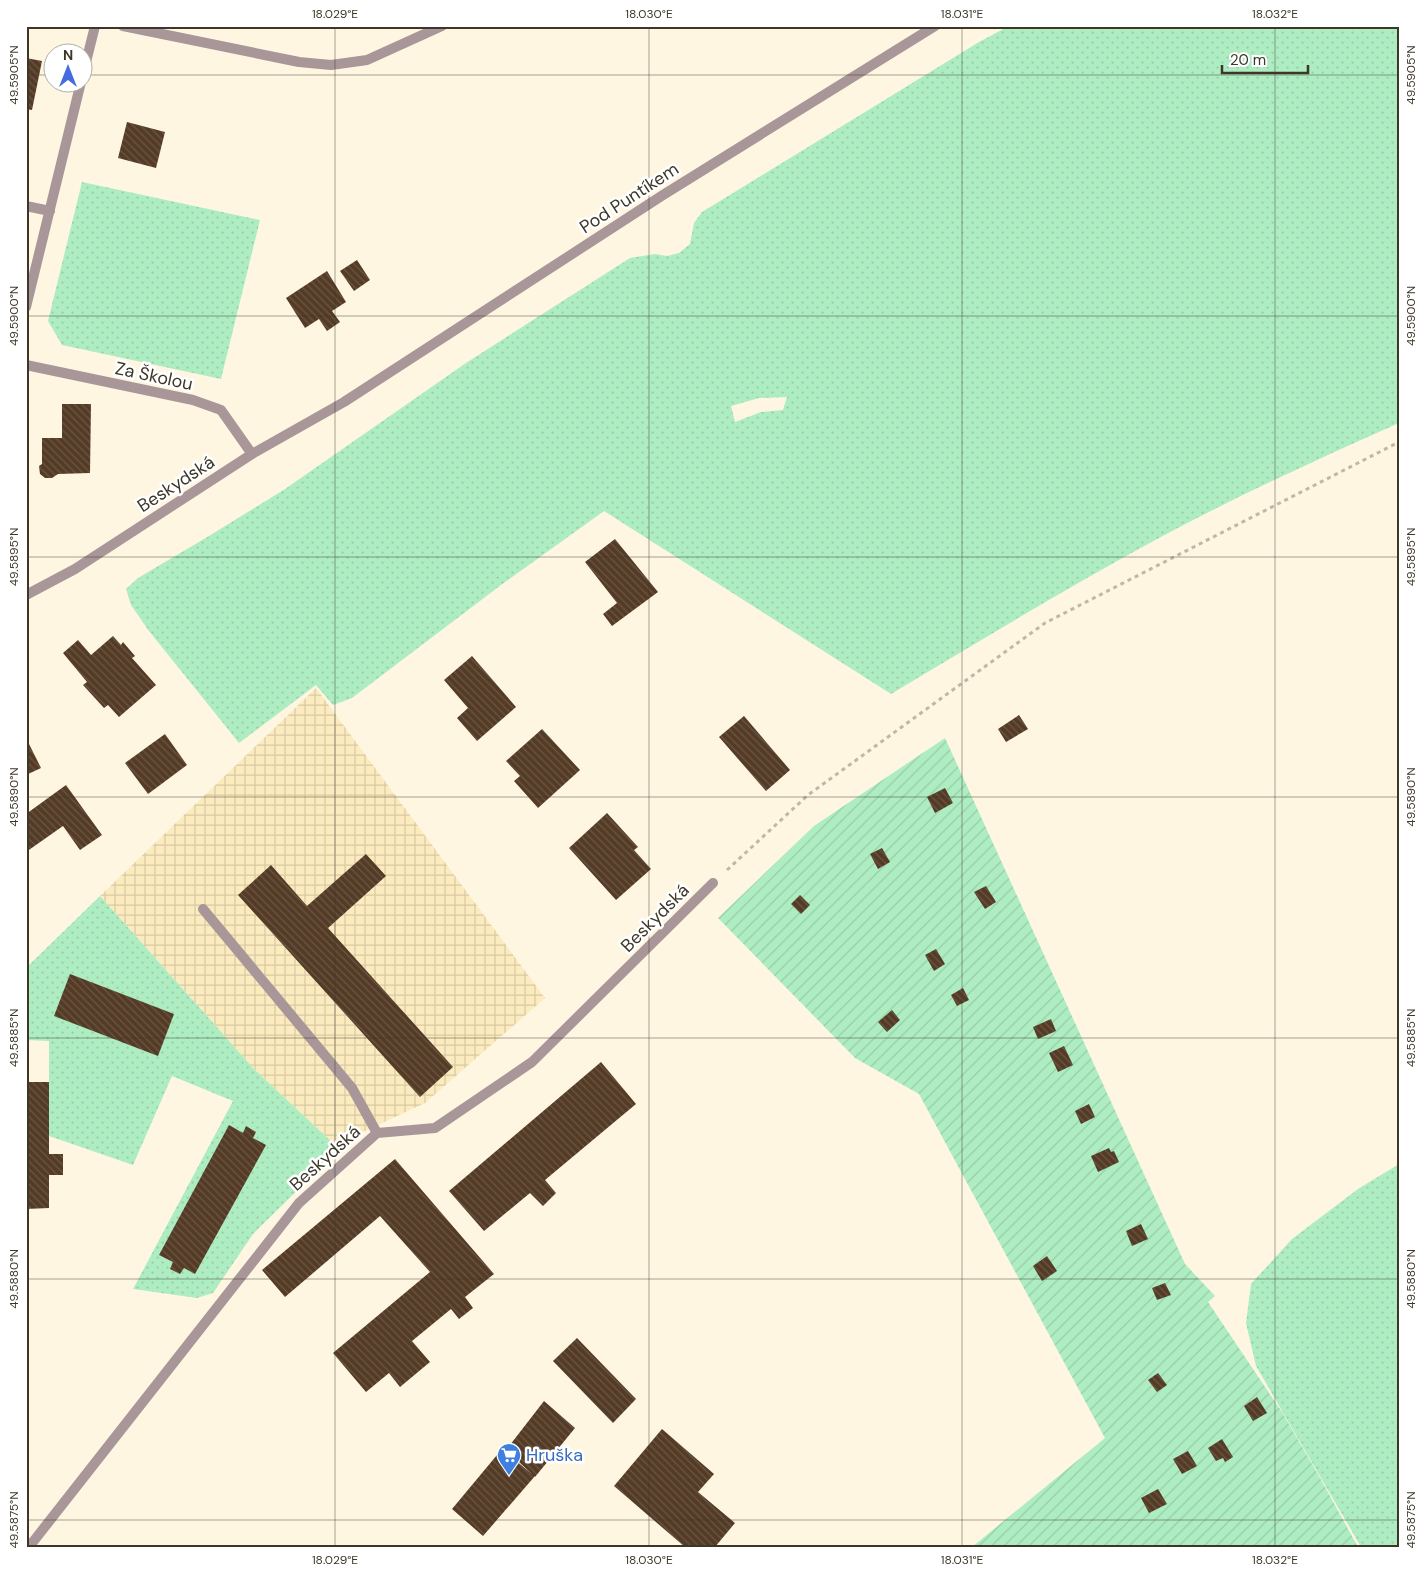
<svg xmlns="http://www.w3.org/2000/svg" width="1425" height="1573" viewBox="0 0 1425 1573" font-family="'DM Sans',sans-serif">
  <defs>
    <pattern id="industrial-grid" width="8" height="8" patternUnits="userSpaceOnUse" patternTransform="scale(1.25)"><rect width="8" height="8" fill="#fbebbf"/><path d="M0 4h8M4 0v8" fill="none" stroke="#d8caa4"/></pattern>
    <pattern id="grass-dots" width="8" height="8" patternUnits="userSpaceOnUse" patternTransform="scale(1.25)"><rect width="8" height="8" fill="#aeedc2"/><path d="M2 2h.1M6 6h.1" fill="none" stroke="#97cca7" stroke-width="1.8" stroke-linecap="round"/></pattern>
    <pattern id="garden-furrows" width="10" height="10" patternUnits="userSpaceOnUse" patternTransform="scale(1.25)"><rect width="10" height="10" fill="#aeedc2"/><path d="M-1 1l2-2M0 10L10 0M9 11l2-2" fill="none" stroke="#97cca7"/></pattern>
    <pattern id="building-back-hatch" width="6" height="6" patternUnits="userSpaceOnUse" patternTransform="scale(1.25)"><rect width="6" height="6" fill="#543b26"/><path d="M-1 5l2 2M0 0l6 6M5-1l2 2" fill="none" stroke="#6a5644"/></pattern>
  </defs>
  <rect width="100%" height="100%" fill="#fef6e1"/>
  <polygon fill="url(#industrial-grid)" points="316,688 545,998 425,1103 335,1145 254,1069 100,896"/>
  <g fill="url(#grass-dots)" fill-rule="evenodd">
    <path d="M1009 26H1399V423C1318 459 1237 496 1159 538 1068 587 980 641 891 694L604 511 501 585 352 698 333 705 316 685 239 743 149 631 131 605 126 589 138 578 209 536 285 489 466 363 630 258 655 254 667 256 679 253 690 244 694 223 702 212 979 42ZM787 397 783 410 761 412 735 422 731 406 759 398Z"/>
    <polygon points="82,182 260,220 221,379 62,345 48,321"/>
    <polygon points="100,896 254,1069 335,1145 319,1169 253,1234 213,1293 197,1298 133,1289 233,1101 172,1076 133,1165 49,1136 49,1041 26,1040 26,968"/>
    <polygon points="1399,1164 1399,1547 1361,1547 1256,1366 1246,1323 1251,1284 1292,1239 1358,1189"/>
  </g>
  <polygon fill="url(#garden-furrows)" points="945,738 1185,1264 1215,1296 1208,1302 1282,1412 1319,1476 1358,1547 972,1547 1105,1438 919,1094 855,1058 718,918 814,826"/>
  <g fill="url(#building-back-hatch)">
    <polygon points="26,58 42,61 32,110 26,109"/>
    <polygon points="127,122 165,132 156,168 118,158"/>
    <polygon points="357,260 370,280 354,291 340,271"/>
    <polygon points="327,271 346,302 332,311 340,322 327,331 319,319 305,328 286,298"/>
    <polygon points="62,404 91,404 90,473 58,474 52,478 45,478 40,474 39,466 42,464 42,438 62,438"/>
    <polygon points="615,539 658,592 612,626 603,614 617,603 585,562"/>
    <polygon points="113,636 121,645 123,642 135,656 132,658 156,685 119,717 108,705 104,708 83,685 87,682 63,653 78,640 91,655"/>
    <polygon points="472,656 516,707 477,741 457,718 468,708 444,680"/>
    <polygon points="1019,715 1028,729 1006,742 998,729"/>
    <polygon points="744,716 790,770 766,791 719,737"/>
    <polygon points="542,729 580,770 538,808 514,781 520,776 506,761"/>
    <polygon points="165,734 187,765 148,794 125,763"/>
    <polygon points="26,738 41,768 26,775"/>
    <polygon points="66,785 102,835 80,850 63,826 26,852 26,814"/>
    <polygon points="945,788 953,803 935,813 927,797"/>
    <polygon points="607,813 638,847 634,850 651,869 616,900 569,848"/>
    <polygon points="882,848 890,862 878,869 870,854"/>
    <polygon points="366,854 386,876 328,928 453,1067 420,1097 238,895 271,865 307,906"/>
    <polygon points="986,886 996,902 985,909 974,892"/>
    <polygon points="800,895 810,905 801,914 791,904"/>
    <polygon points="936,949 945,964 934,971 925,955"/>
    <polygon points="70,974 174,1014 158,1056 54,1016"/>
    <polygon points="963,988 969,1000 957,1006 951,995"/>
    <polygon points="892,1010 900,1020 887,1032 878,1022"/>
    <polygon points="1051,1019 1056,1031 1038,1039 1033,1027"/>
    <polygon points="1064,1046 1073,1065 1058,1072 1049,1053"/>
    <polygon points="601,1062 636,1104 545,1180 556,1193 543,1206 530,1193 484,1231 449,1191"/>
    <polygon points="26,1082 49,1082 49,1154 63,1154 63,1175 49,1175 49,1208 26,1209"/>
    <polygon points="1089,1104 1095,1117 1081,1124 1075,1111"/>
    <polygon points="229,1125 243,1133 246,1126 256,1132 253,1138 266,1145 195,1274 184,1268 180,1274 170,1269 173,1262 159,1255"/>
    <polygon points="1109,1148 1111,1152 1114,1151 1119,1162 1098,1172 1091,1156"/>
    <polygon points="395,1159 494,1274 465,1297 473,1308 459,1319 451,1309 412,1341 430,1362 400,1387 389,1373 366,1392 333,1353 430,1272 380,1216 285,1297 262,1270"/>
    <polygon points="1141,1224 1148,1239 1132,1246 1126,1231"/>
    <polygon points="1047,1256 1057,1271 1042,1281 1033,1266"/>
    <polygon points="1165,1283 1171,1295 1157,1300 1152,1288"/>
    <polygon points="577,1338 636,1399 613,1423 553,1361"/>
    <polygon points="1158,1373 1167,1385 1157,1392 1148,1380"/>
    <polygon points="1257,1397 1267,1413 1253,1421 1244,1406"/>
    <polygon points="544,1401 575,1428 535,1477 535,1476 483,1536 452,1509 502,1449 533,1475 506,1450"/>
    <polygon points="662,1429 714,1474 698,1492 735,1523 715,1547 685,1547 614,1486"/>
    <polygon points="1222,1439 1233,1457 1225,1462 1223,1458 1216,1461 1208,1448"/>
    <polygon points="1188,1451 1197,1466 1182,1474 1173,1459"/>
    <polygon points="1158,1489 1167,1504 1149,1513 1141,1498"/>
  </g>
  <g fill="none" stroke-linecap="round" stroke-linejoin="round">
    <polyline stroke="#bfb8a5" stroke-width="3" stroke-dasharray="4 4" stroke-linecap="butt" points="727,870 808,795 1045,623 1399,442"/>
    <polyline stroke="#a89699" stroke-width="10" points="203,909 352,1088 377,1133"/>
    <g stroke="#a89699" stroke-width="10">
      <polyline points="123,26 299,62 331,65 367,60 442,26"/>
      <polyline points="82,78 95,26"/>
      <polyline points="26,206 50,211"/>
      <polyline points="26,307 81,82"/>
      <polyline points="26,365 193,400 221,410 252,454"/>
      <polyline points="26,595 75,569 252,454 344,402 663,195 935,26"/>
      <polyline points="29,1547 299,1203 377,1133 435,1128 532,1062 713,883"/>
    </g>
  </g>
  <path fill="none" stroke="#3c3728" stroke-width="1" stroke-opacity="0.45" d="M335 26V1547M649 26V1547M962 26V1547M1275 26V1547M26 75H52M82 75H1399M26 316H1399M26 557H1399M26 797H1399M26 1038H1399M26 1279H1399M26 1520H1399"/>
  <defs>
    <g id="supermarket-pin" transform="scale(1.25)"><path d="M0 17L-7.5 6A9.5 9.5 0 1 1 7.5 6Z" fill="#3f7fe0" stroke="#fff"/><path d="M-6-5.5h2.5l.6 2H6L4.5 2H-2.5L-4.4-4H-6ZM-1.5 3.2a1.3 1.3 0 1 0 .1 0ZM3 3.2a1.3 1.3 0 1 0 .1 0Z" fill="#fff"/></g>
  </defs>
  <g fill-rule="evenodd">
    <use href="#supermarket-pin" x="509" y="1455"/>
  </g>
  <g text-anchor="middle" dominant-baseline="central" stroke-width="5" stroke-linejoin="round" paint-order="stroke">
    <g font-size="18" fill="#3c3728" stroke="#fff">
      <text transform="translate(629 198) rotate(-33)">Pod Puntíkem</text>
      <text transform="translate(154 376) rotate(12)">Za Školou</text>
      <text transform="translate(176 484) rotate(-33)">Beskydská</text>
      <text transform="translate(655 918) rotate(-45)">Beskydská</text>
      <text transform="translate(325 1158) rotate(-42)">Beskydská</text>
    </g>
    <g font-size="18" fill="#366cbe" stroke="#fff" text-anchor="start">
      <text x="526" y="1455">Hruška</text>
    </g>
  </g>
  <rect width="1425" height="1573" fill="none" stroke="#ffffff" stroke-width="55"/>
  <g transform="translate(68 68)"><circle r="24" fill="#ffffff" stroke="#b1afa9"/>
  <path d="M0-4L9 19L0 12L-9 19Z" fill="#456bde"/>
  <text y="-8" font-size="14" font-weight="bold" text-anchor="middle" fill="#3c3728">N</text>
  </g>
  <path d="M1222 65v8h86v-8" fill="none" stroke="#3c3728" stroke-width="2.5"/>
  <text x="1230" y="65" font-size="15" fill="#3c3728" stroke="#ffffff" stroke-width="4" paint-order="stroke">20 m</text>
  <rect x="28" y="28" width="1370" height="1518" fill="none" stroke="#3c3728" stroke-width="2"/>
  <g font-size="12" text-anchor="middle" fill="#3c3728">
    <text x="335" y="18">18.029°E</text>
    <text x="649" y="18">18.030°E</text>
    <text x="962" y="18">18.031°E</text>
    <text x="1275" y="18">18.032°E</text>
    <text transform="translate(14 75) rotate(-90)" y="4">49.5905°N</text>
    <text transform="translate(1411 75) rotate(-90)" y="4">49.5905°N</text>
    <text transform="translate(14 316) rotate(-90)" y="4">49.5900°N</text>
    <text transform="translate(1411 316) rotate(-90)" y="4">49.5900°N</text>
    <text transform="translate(14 557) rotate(-90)" y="4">49.5895°N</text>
    <text transform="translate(1411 557) rotate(-90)" y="4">49.5895°N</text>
    <text transform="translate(14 797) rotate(-90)" y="4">49.5890°N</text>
    <text transform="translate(1411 797) rotate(-90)" y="4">49.5890°N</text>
    <text transform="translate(14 1038) rotate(-90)" y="4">49.5885°N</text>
    <text transform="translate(1411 1038) rotate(-90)" y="4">49.5885°N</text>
    <text transform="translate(14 1279) rotate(-90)" y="4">49.5880°N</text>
    <text transform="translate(1411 1279) rotate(-90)" y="4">49.5880°N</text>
    <text transform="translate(14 1520) rotate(-90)" y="4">49.5875°N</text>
    <text transform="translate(1411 1520) rotate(-90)" y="4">49.5875°N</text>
    <text x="335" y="1564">18.029°E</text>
    <text x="649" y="1564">18.030°E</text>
    <text x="962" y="1564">18.031°E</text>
    <text x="1275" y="1564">18.032°E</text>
  </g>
</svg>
